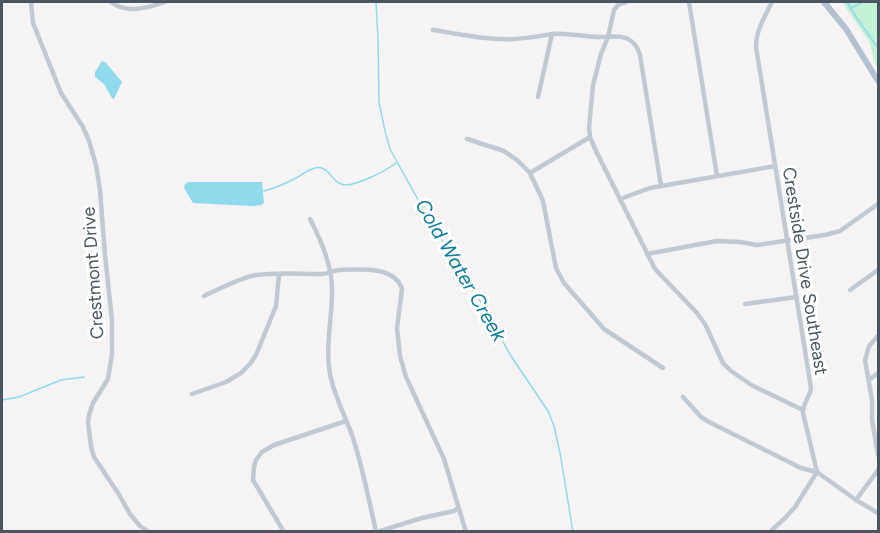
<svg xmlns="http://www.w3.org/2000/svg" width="880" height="533" viewBox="0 0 880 533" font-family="Figtree,sans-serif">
  <rect width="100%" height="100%" fill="#f5f3f3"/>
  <polygon fill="#c3f1d5" points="842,2 878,2 878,70 874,60 870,43"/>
  <g fill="#90daee">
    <polygon points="102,61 106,63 122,82 114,99 112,98 104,84 95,77 95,72"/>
    <polygon points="188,182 262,182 264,203 261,205 251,206 193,203 184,188 185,184"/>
  </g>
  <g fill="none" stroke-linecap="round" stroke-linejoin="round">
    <g stroke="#90daee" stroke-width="1.5">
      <polyline points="376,2 378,39 379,102 385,131 390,149 432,225 470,283 511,356 548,411 554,426 560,453 573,532"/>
      <polyline points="847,2 856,17 878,48"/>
      <polyline points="851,8 863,2"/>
      <path d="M264 191C276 188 287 183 298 177 303 174 309 169 315 168 329 165 330 180 341 184 352 189 387 170 396 163"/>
      <polyline points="2,400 19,397 61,380 84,377"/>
    </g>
    <g stroke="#c1cad2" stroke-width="4.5">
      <polyline points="31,2 33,23 61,93 83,127 89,141 96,165 100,190 105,255 112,320 112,354 108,379 93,403 89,415 88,423 91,446 94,457 118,493 130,514 140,526 149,532"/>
      <path d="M111 2C126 14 148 8 165 2"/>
      <polyline points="626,2 618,5 614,10 608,37 601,54 593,85 589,128 590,137 596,151 655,269 697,313 705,324 723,363 731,371 753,386 803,410"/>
      <polyline points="689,2 717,176"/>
      <path d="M772 2C765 16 756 30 756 47L811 388C810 397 802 404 803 413L817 472 856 500 878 513"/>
      <path d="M433 30C456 33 479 39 502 39 519 40 535 37 552 34 569 32 586 38 603 37 611 37 617 35 626 38 633 41 638 47 640 55L661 186"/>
      <polyline points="538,97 552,34"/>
      <polyline points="467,139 504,151 517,160 530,173 543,201 556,268 564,283 604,329 663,368"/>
      <polyline points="530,173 590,137"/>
      <polyline points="620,199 650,188 775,166"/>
      <path d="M310 219C321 240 333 267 332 292 332 319 325 347 330 374 334 396 346 417 353 438 363 469 369 500 376 532"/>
      <polyline points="647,254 717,241 740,242 757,245 825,235 840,231 878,204"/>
      <polyline points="850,290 878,270"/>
      <path d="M204 296C219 289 242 277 256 275 277 272 301 274 322 274 329 274 333 270 340 270 360 269 395 266 402 289L397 328 400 356 406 377 444 459 466 532"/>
      <polyline points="745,304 796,297"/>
      <polyline points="878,336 869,346 865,360 872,400 872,420 878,455"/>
      <polyline points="869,380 878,373"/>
      <polyline points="192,394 226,382 241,373 250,364 256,355 276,306 279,274"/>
      <polyline points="683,397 701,417 709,422 801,468 817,472 795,507 785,518 770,532"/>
      <polyline points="856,500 878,470"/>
      <polyline points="284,532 253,480 254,467 256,460 262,452 274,445 346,421"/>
      <polyline points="377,532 422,518 454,511 458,508"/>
    </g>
    <polyline stroke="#b3c2d1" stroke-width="6" points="824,2 846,29 878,81"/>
  </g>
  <g text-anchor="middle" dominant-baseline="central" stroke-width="6" stroke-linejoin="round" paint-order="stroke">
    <g font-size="18" fill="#4a5661" stroke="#fff">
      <text transform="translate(805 271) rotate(81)">Crestside Drive Southeast</text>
      <text transform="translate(93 273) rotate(-94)">Crestmont Drive</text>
    </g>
    <g font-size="20" font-style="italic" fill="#0c7c9b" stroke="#fff">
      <text transform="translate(461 270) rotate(60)">Cold Water Creek</text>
    </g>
  </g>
  <rect width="880" height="533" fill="none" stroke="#4a5661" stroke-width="6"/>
</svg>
